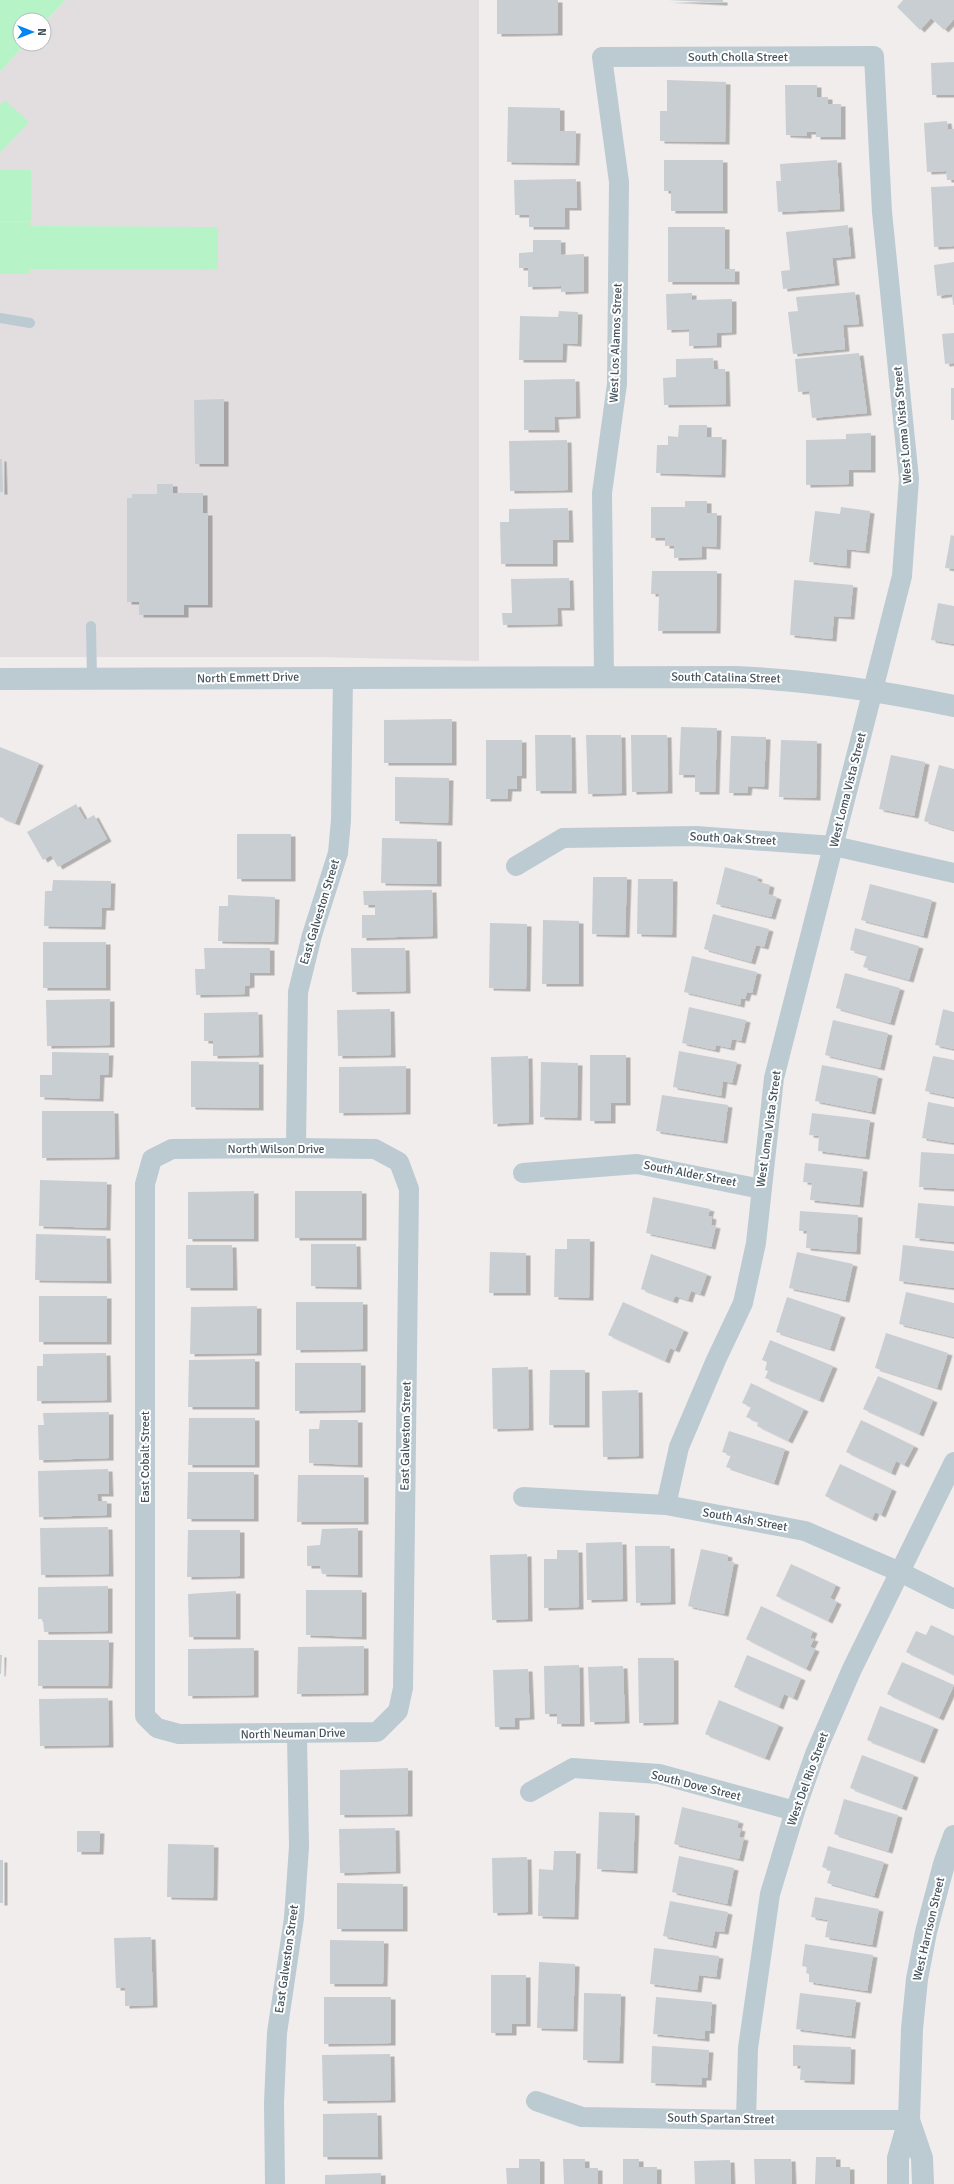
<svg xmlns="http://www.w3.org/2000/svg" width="954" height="2184" viewBox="0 0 954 2184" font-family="Signika,sans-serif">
  <defs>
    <filter id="shadow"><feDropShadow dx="4.5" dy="2.5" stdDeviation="0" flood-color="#0004"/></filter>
  </defs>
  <rect width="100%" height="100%" fill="#f1eded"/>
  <polygon fill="#e2dee0" points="65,0 479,0 479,661 318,657 0,657 0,72 25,44 44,44 44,23"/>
  <g fill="#b6f4c8">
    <polygon points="0,0 65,0 44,23 44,20 20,20 20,44 25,44 0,72"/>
    <polygon points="5,100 29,122 0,153 0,105"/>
    <rect x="0" y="170" width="31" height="51"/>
    <polygon points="0,222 30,222 30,226 218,227 218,270 30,269 30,274 0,274"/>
  </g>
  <g fill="#c9ced3" filter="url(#shadow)">
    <polygon points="497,0 558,0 558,33 497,34"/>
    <polygon points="668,0 723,0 723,3"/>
    <polygon points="903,0 954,0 954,19 944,30 931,18 920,30 897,7"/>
    <polygon points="954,62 954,95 932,95 931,63"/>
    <polygon points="667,80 726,82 725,142 660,141 660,111 667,111"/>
    <polygon points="785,85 817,85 817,97 828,97 828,104 841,104 841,137 816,137 816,132 807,132 807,136 786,135"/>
    <polygon points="508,107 560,108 560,131 576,131 575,163 507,162"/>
    <polygon points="947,121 948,129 954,129 954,180 947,180 946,171 927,172 924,123"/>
    <polygon points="664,160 723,160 723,211 671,211 671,191 664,191"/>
    <polygon points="837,160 840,209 778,212 776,181 781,181 780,164"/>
    <polygon points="576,179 577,208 565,208 565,227 529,227 529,215 515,215 514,180"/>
    <polygon points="954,186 954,246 934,247 931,187"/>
    <polygon points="848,225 851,256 832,258 835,283 783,289 781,271 790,270 786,232"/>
    <polygon points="668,227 725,227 725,269 735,269 735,282 668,282"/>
    <polygon points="533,240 561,240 561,255 584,254 584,291 561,292 561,286 528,287 528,268 519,268 519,253 533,252"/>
    <polygon points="954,262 954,305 953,305 952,294 937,296 934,265"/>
    <polygon points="855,292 859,324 843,325 845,349 793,354 788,312 798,311 796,297"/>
    <polygon points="692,293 692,300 732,299 732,332 717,333 717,345 689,346 689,329 667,330 666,294"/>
    <polygon points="559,311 578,312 577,344 563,343 562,360 519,360 520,316 558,317"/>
    <polygon points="954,333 954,363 945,364 942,334"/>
    <polygon points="859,353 867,413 812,418 809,391 798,392 795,359"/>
    <polygon points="713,358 714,369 725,369 726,404 664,405 663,378 676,377 676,359"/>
    <polygon points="575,379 576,416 554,417 555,430 524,430 524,380"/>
    <rect x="951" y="388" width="3" height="32"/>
    <polygon points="224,399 224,464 195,464 194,400"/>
    <polygon points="679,425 707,425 707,437 722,437 721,475 656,473 657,445 668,445 668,436 678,437"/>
    <polygon points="871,433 871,470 849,470 849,484 806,485 806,440 846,439 846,434"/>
    <polygon points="567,440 568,490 510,491 509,441"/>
    <polygon points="0,459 2,459 3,492 0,492"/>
    <polygon points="157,484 173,484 173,493 203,493 203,513 208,513 208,605 184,605 184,615 139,615 139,602 127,602 127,498 132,498 132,494 157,494"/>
    <polygon points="685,501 707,501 707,513 717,513 716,547 702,546 702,557 674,558 674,546 665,546 665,538 651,538 651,507 685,507"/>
    <polygon points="841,507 870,511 865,551 847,549 846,566 809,562 815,511 840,514"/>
    <polygon points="568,508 569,540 553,540 553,564 501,564 500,522 509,522 509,509"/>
    <polygon points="951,535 954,536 954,569 945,568"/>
    <polygon points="652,571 717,571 716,631 658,631 659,594 651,594"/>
    <polygon points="569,578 570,608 557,608 558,624 503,625 502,613 512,613 511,579"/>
    <polygon points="794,580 853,585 850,617 834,616 832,639 790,635"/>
    <polygon points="938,603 954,606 954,644 931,640"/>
    <polygon points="452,719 452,763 384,763 384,720"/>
    <polygon points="681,727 717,728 715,792 695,792 695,775 679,775"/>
    <polygon points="535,735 571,735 572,791 536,791"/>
    <polygon points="586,735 621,735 622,793 588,794"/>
    <polygon points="631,735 667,735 668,791 632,792"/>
    <polygon points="731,736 766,737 764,787 748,786 747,793 729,793"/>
    <polygon points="486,740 522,740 522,776 517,776 517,789 508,789 507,799 486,799"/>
    <polygon points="781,740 817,741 816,798 779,797"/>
    <polygon points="0,747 39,763 15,823 0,817"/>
    <polygon points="891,755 925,762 914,816 879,809"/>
    <polygon points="939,765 954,769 954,830 924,821"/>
    <polygon points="395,777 449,778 448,823 395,821"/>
    <polygon points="76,804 85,820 94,815 107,839 58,867 51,855 43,860 27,832"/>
    <rect x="237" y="834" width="54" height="45"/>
    <polygon points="382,838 437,839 437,884 381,883"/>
    <polygon points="725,867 758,877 757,881 770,885 768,894 777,897 771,917 716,904"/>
    <polygon points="593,877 627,877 625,935 592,934"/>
    <polygon points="638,879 673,879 672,935 637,934"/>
    <polygon points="53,880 111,881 110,908 102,908 101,927 44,926 45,891 52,891"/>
    <polygon points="870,884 932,900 923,936 861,920"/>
    <polygon points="432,890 433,936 362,938 362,915 375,915 375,905 364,905 363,891"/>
    <polygon points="228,895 275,897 274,942 218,941 219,906 228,906"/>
    <polygon points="713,914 769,929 764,947 756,945 751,962 704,949"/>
    <polygon points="543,920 579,921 579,984 542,984"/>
    <polygon points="490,923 527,924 526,989 489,988"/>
    <polygon points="855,928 919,946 909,980 863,967 867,955 850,950"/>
    <rect x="43" y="942" width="63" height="46"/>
    <polygon points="204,948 270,948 270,973 250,973 250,985 245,986 245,994 196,995 195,969 205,969"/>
    <polygon points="351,948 405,948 406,991 352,992"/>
    <polygon points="692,956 757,972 752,993 747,992 745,999 741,998 740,1005 684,992"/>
    <polygon points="845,973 900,988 890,1023 836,1008"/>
    <polygon points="110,999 110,1045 47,1046 46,1000"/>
    <polygon points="689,1007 746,1020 741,1041 732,1039 730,1048 716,1045 715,1050 682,1043"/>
    <polygon points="390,1009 391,1055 338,1056 337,1010"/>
    <polygon points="943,1009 954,1012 954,1049 935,1045"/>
    <polygon points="258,1012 259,1055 213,1056 213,1041 204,1041 204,1013"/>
    <polygon points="833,1020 888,1033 880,1068 825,1055"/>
    <polygon points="679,1051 737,1062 732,1083 723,1081 721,1096 673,1087"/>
    <polygon points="52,1052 109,1053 108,1075 100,1075 99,1099 40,1097 40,1075 52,1075"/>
    <polygon points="590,1055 626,1055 626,1103 611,1103 611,1121 590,1121"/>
    <polygon points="528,1056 529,1122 493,1124 491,1057"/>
    <polygon points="933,1056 954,1060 954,1097 925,1091"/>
    <polygon points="191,1061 259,1062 259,1108 191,1107"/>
    <polygon points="541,1062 578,1063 577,1118 540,1117"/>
    <polygon points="822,1065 878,1076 871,1112 815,1101"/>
    <polygon points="406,1066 406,1112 339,1113 339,1067"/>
    <polygon points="662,1095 728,1105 723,1141 656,1131"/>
    <polygon points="928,1102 954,1107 954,1143 922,1138"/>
    <polygon points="42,1111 114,1111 115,1157 42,1158"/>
    <polygon points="812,1113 870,1120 865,1157 818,1151 819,1136 809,1135"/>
    <polygon points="921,1152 954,1154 954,1189 919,1187"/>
    <polygon points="805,1163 863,1169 859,1205 810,1200 812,1183 803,1182"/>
    <polygon points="40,1180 107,1182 106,1228 39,1226"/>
    <polygon points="254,1191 254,1239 188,1239 188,1192"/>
    <rect x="295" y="1191" width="67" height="47"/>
    <polygon points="653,1197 710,1209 708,1216 712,1217 711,1225 716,1226 711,1247 646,1233"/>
    <polygon points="918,1203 954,1206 954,1242 915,1238"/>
    <polygon points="800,1211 858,1215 856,1252 806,1248 807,1231 799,1231"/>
    <polygon points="36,1234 106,1236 107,1281 35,1280"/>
    <polygon points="567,1239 590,1239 589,1298 554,1297 555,1249 567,1249"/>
    <polygon points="311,1244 356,1244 357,1287 311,1286"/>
    <polygon points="186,1245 232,1245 233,1288 186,1288"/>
    <polygon points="903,1245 954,1251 954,1288 899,1281"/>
    <polygon points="490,1252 526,1253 526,1293 489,1293"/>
    <polygon points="797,1252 853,1264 845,1300 789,1288"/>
    <polygon points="651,1254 707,1274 700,1294 691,1291 688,1300 675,1296 673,1301 641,1289"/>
    <polygon points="906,1292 954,1303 954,1337 899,1324"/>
    <rect x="39" y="1296" width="68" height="46"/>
    <polygon points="787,1297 841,1315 830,1349 776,1332"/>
    <polygon points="296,1302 363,1302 363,1349 296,1350"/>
    <polygon points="623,1302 684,1330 675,1350 670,1348 665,1361 608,1335"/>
    <polygon points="257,1306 257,1353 190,1354 191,1307"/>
    <polygon points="886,1333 948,1353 937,1388 875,1368"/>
    <polygon points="770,1340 833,1366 819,1400 765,1378 768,1371 765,1370 767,1362 762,1360"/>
    <polygon points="106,1353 107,1400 37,1401 37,1366 43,1366 43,1354"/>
    <polygon points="255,1359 255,1407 188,1407 189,1360"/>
    <polygon points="295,1363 361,1363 361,1410 295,1411"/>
    <polygon points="528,1367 529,1428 493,1429 492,1368"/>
    <polygon points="550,1370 585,1370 585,1425 549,1425"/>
    <polygon points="878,1376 933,1400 919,1434 863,1409"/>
    <polygon points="751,1383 804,1409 788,1441 757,1426 758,1422 746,1417 751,1407 742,1403"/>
    <polygon points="638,1390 639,1456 603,1457 602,1391"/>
    <polygon points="109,1412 109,1458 39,1460 38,1425 44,1425 43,1413"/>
    <polygon points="189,1418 255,1418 255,1465 188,1465"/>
    <polygon points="320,1420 358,1420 358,1465 309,1463 309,1429 319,1429"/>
    <polygon points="861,1420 914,1446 904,1465 896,1461 891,1473 846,1452"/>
    <polygon points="729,1431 785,1449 774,1483 726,1467 731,1455 722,1452"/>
    <polygon points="840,1464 892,1489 881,1515 875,1512 872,1519 825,1496"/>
    <polygon points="108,1469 109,1494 97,1494 98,1501 107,1501 107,1515 39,1517 38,1471"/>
    <polygon points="188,1472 254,1472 254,1519 187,1519"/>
    <polygon points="298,1475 364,1475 364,1522 297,1522"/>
    <polygon points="108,1527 109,1574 41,1575 40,1528"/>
    <polygon points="358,1528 358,1575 322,1574 320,1566 307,1566 307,1546 320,1545 322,1529"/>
    <polygon points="188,1530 240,1530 240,1576 187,1577"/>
    <polygon points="622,1542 623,1599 587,1600 586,1543"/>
    <polygon points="635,1546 670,1546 671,1602 636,1603"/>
    <polygon points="701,1549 728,1555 727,1561 734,1562 724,1614 688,1606"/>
    <polygon points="557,1550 578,1550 579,1607 544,1608 544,1559 557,1559"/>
    <polygon points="527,1554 528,1619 492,1620 490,1555"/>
    <polygon points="791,1564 836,1585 830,1598 837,1602 828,1621 776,1596"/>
    <polygon points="108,1586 108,1631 44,1632 43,1619 38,1619 38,1587"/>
    <polygon points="306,1590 362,1590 362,1637 306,1635"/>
    <polygon points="236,1591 236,1637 189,1637 188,1594"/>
    <polygon points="761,1606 813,1631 810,1638 814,1639 810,1647 815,1649 806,1669 746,1639"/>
    <polygon points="931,1625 954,1636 954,1675 906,1652 916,1631 926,1635"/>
    <polygon points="38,1640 109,1640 108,1686 38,1686"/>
    <polygon points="364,1646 364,1693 297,1694 298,1647"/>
    <polygon points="254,1648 254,1695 188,1696 188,1649"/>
    <polygon points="0,1655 2,1655 1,1674 0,1674"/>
    <polygon points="747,1655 801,1678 793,1698 784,1694 779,1707 734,1687"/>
    <polygon points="638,1658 674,1658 674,1722 639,1723"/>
    <polygon points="902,1662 954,1685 939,1718 887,1694"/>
    <polygon points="579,1665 580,1724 557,1724 557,1714 545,1714 544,1666"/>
    <polygon points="623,1666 625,1721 590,1722 588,1667"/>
    <polygon points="528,1669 530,1717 515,1718 515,1727 495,1727 493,1670"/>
    <polygon points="108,1698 109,1745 40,1746 39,1699"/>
    <polygon points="719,1700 779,1725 765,1758 705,1734"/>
    <polygon points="880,1706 934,1727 920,1761 867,1740"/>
    <polygon points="862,1755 914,1775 902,1808 850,1788"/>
    <polygon points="408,1768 408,1814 340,1815 340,1770"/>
    <polygon points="844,1799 898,1815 888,1851 834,1834"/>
    <polygon points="682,1807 739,1821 737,1828 741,1829 739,1837 744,1838 739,1859 674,1844"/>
    <polygon points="599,1812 635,1813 633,1871 597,1869"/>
    <polygon points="395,1828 396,1871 340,1873 339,1829"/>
    <polygon points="77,1831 100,1831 99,1852 77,1852"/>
    <polygon points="168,1844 214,1845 213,1898 167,1897"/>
    <polygon points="828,1846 884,1862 874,1896 827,1883 831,1870 822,1867"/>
    <polygon points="554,1851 576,1851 574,1917 538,1916 539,1869 553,1870"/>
    <polygon points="679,1856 734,1868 727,1904 672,1892"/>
    <polygon points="527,1857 528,1912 493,1913 492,1858"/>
    <rect x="0" y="1860" width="3" height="43"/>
    <polygon points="337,1883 403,1884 403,1929 337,1929"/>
    <polygon points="815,1897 879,1909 872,1945 825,1937 828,1920 811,1917"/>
    <polygon points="670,1901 728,1912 724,1932 715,1931 712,1946 663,1936"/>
    <polygon points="151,1937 153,2005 125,2006 125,1988 116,1988 114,1938"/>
    <polygon points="330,1940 384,1941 383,1984 330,1984"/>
    <polygon points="805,1944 873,1955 867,1991 809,1982 809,1974 806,1973 807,1967 802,1966"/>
    <polygon points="654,1948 719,1956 716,1977 699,1975 697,1990 650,1984"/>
    <polygon points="539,1962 575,1964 573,2029 537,2028"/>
    <polygon points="491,1975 526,1975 526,2024 512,2024 512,2033 491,2033"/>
    <polygon points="584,1993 621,1994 619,2061 583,2060"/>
    <polygon points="800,1993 856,2000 851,2036 796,2029"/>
    <polygon points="324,1997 391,1997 391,2043 324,2044"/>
    <polygon points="656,1997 712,2002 710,2031 705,2031 705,2039 653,2034"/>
    <polygon points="793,2045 851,2047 850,2082 800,2080 801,2066 793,2066"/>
    <polygon points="652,2046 709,2050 707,2078 702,2078 702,2085 651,2083"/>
    <polygon points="390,2054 391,2100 323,2101 322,2055"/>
    <polygon points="377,2113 378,2157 323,2157 323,2114"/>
    <polygon points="816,2157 836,2157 836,2167 850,2167 850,2184 815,2184"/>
    <polygon points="519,2159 540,2159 540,2184 507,2184 506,2168 519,2168"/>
    <polygon points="563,2159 585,2159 585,2168 598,2168 598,2184 564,2184"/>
    <polygon points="623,2159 639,2159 639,2167 657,2167 657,2184 623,2184"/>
    <polygon points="754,2159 791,2159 792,2184 755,2184"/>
    <polygon points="730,2160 731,2184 695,2184 694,2161"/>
    <polygon points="381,2173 381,2184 325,2184 325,2175"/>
  </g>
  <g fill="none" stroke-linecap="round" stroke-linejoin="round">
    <g stroke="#bccad2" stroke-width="10">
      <polyline points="0,318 30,323"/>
      <polyline points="91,626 92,679"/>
    </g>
    <g stroke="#bccad2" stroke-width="20">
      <polyline points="604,677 602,493 617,384 619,182 602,57 874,56 882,212 909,479 902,576 774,1078 756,1243 743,1303 716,1360 679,1447 666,1505"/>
      <polyline points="516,866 563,838 696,836 834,846 954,873"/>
      <polygon points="296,1148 375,1149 399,1162 409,1189 403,1688 398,1711 377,1732 179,1734 157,1728 145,1716 145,1184 152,1159 172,1149"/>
      <polyline points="296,1148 298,992 312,935 338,853 341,820 343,677"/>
      <polyline points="523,1173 637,1164 761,1189"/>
      <polyline points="523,1497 666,1505 805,1531 900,1572 954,1599"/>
      <polyline points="530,1792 573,1768 659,1774 795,1811"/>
      <polyline points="536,2101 582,2117 746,2120 909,2120"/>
      <polyline points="746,2120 748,2048 770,1894 795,1811 815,1754 852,1669 954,1462"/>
      <polyline points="275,2184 274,2103 277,2033 294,1918 299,1847 297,1735"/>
    </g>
    <g stroke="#bccad2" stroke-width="22">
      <path d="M0 679 735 677C809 680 882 691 954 706"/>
      <polyline points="909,2120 922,2158 923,2184"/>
      <polyline points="898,2184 898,2158 909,2120 912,2029 917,1979 926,1932 944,1864 954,1836"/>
    </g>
  </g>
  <g text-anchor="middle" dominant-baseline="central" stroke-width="4" stroke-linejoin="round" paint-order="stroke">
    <g font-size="12" fill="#44535d" stroke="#fff">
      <text x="738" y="57">South Cholla Street</text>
      <text transform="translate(616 343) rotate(-88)">West Los Alamos Street</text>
      <text transform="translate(903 425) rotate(-95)">West Loma Vista Street</text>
      <text transform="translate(248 678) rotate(-1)">North Emmett Drive</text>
      <text transform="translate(726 678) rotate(1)">South Catalina Street</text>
      <text transform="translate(848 790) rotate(-76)">West Loma Vista Street</text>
      <text transform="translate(733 839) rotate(3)">South Oak Street</text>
      <text transform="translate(320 912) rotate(-73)">East Galveston Street</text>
      <text transform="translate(769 1129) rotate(-82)">West Loma Vista Street</text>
      <text x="276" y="1149">North Wilson Drive</text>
      <text transform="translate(690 1174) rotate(11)">South Alder Street</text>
      <text transform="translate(406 1436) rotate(-89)">East Galveston Street</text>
      <text transform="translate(145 1457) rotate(-90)">East Cobalt Street</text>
      <text transform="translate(745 1520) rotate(10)">South Ash Street</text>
      <text transform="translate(293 1734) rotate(-1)">North Neuman Drive</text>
      <text transform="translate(808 1779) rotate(-70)">West Del Rio Street</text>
      <text transform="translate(696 1786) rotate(14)">South Dove Street</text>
      <text transform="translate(929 1929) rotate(-77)">West Harrison Street</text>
      <text transform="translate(287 1959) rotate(-82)">East Galveston Street</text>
      <text transform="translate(721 2119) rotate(1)">South Spartan Street</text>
    </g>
  </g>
  <g transform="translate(32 32) rotate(90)"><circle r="19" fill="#ffffff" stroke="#b4babe"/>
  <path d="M0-3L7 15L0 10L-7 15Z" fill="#0483f4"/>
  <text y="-6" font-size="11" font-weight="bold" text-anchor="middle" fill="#44535d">N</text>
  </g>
</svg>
